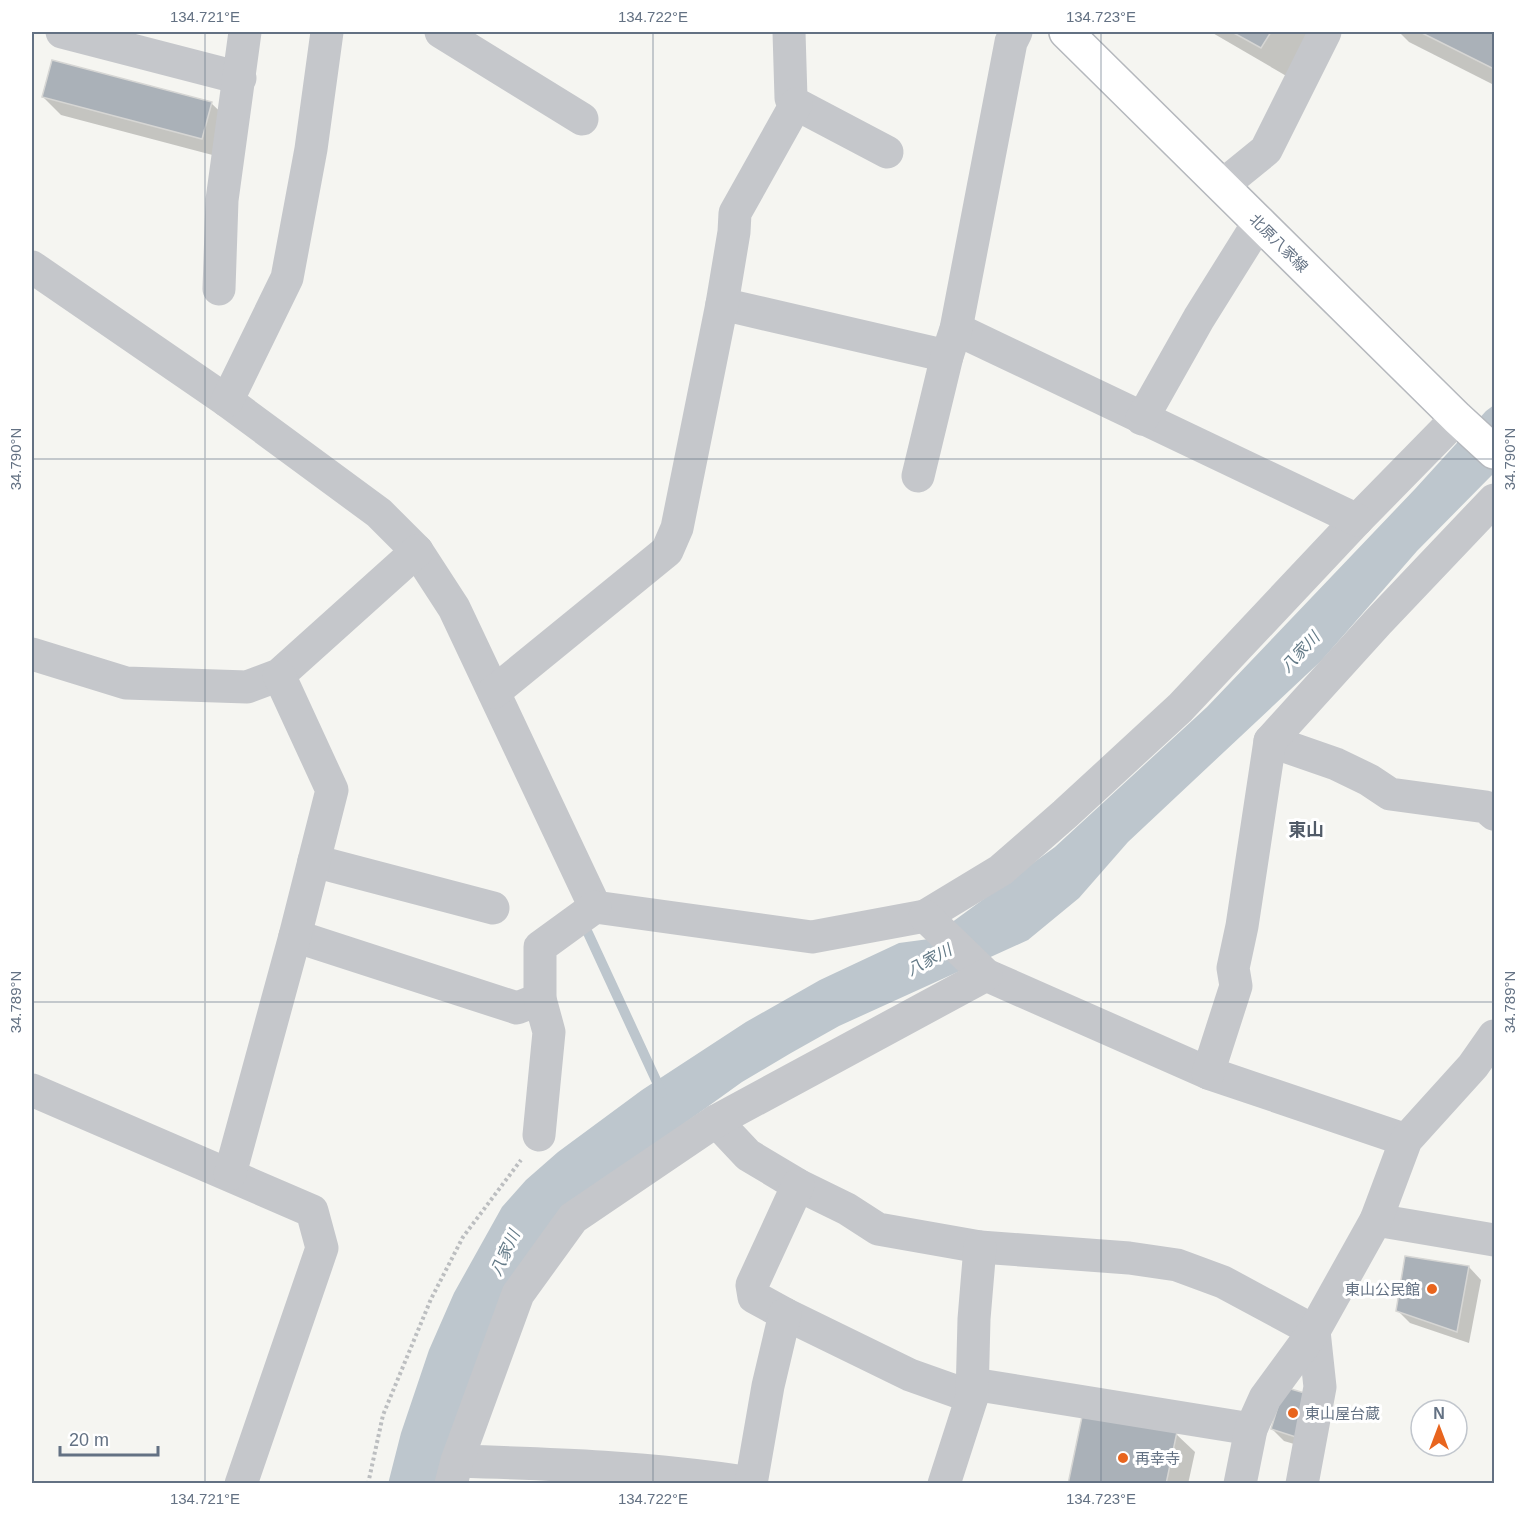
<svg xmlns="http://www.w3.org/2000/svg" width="1526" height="1515" viewBox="0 0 1526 1515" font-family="Helvetica,'Noto Sans JP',sans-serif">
  <rect width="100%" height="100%" fill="#f5f5f1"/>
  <polygon fill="#bdc6cd" points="1494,405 1494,473 1417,551 1322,660 1128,842 1079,898 1028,940 839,1026 791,1053 742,1082 575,1202 438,1483 388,1484 401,1433 429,1350 454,1293 502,1207 526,1180 558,1152 642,1090 746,1022 820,980 899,943 929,939 1055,847 1207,707 1415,489 1486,411"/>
  <g fill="#0003">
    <polygon points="1211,32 1308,32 1295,81"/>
    <polygon points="1399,32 1494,32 1494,85 1409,42"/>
    <polygon points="43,97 211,103 230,121 220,157 61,115"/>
    <polygon points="1469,1267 1481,1280 1469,1343 1410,1323 1398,1311"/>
    <polygon points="1285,1388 1314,1450 1284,1441 1272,1429"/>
    <polygon points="1176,1434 1195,1452 1188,1484 1070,1484"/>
  </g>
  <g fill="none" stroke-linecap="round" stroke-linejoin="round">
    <polyline stroke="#bdc6cd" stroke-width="10" points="588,933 662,1093"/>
  </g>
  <g fill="#aab1b8" stroke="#d6d6d4" stroke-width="1.5">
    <polygon points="1232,32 1271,32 1261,48"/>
    <polygon points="1420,32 1494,32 1494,69"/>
    <polygon points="52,60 212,102 202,139 42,97"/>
    <polygon points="1405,1256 1469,1266 1457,1332 1396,1311"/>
    <polygon points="1284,1387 1315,1396 1302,1439 1271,1429"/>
    <polygon points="1083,1412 1177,1432 1166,1484 1068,1484"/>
  </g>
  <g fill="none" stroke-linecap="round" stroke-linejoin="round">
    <g stroke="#b5b8bd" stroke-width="36">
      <polyline id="major" points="1066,32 1457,418 1494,452"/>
    </g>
    <polyline stroke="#bcbec0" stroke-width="4" stroke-dasharray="3 3" stroke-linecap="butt" points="368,1484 383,1415 431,1299 463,1237 521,1160"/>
    <g stroke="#c5c7cb" stroke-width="33">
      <polyline points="62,32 240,78"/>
      <polyline points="441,32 582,119"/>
      <polyline points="789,32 791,98 796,104 887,152"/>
      <polyline points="1223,185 1266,150 1325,32"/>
      <polyline points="32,267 227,401 379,513 417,551 454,608 595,907 812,937 925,916 1001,870 1065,814 1180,708 1357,520 1457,418"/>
      <polyline points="219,289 222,200 245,32"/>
      <polyline points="722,304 947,356"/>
      <polyline points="956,329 1357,520"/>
      <polyline points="227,401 287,278 311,149 327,32"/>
      <polyline points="1142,419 1199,318 1259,222"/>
      <polyline points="918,476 947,356 956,329 1011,42 1016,32"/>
      <polyline points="32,654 126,683 247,687 279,675 417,551"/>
      <polyline points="494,692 667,551 677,528 722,304 734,232 735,213 796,104"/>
      <polyline points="1270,741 1336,764 1369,780 1390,794 1486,807 1494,814"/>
      <polyline points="314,861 493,908"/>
      <polyline points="925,916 986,975 1208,1073 1406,1140"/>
      <polyline points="295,936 517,1008 540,999"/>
      <polyline points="1208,1073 1236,986 1233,968 1242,926 1270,741 1378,622 1494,500"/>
      <polyline points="32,1090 312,1211 322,1248 241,1484"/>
      <polyline points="716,1121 748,1155 798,1185 847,1209 878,1229 980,1247 1129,1258 1177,1265 1223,1282 1314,1331 1320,1387 1302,1484"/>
      <polyline points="539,1135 549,1032 540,999 540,947 595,907"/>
      <polyline points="230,1174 295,936 332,790 279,675"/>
      <polyline points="798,1185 752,1285 754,1297 785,1314 910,1375 972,1397"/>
      <polyline points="1376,1220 1494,1240"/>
      <polyline points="973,1384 1251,1429"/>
      <path d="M457 1461C556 1464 652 1467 751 1483"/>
      <polyline points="451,1484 457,1461 518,1294 573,1218 716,1121 986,975"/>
      <polyline points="751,1484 768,1386 785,1314"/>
      <polyline points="944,1484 972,1397 974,1319 980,1247"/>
      <polyline points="1240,1484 1251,1429 1265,1398 1314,1331 1376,1220 1406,1140 1473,1066 1494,1036"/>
    </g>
    <use href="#major" stroke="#fff" stroke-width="33"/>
  </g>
  <path fill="none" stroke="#637183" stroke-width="1.5" stroke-opacity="0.45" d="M205 32V1484M653 32V1484M1101 32V1484M32 459H1494M32 1002H1494"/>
  <g fill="#e8651e" stroke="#fff" stroke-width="2">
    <circle cx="1432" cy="1289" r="6"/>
    <circle cx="1293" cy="1413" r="6"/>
    <circle cx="1123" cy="1458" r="6"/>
  </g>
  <g text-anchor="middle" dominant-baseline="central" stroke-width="6" stroke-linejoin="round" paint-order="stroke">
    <g font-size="15" fill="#637183" stroke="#fff">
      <text transform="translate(1279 243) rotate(45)">北原八家線</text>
    </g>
    <g font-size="15" fill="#637183" stroke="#fff" text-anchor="start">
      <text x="1420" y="1289" text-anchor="end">東山公民館</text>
      <text x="1305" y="1413">東山屋台蔵</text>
      <text x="1135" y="1458">再幸寺</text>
    </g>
    <g font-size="16" font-style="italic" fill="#637a87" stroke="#fff">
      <text transform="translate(1300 652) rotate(-47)">八家川</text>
      <text transform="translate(929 960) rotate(-28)">八家川</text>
      <text transform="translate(505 1253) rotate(-65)">八家川</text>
    </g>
    <g font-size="18" font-weight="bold" fill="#515b68" stroke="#fff">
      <text x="1306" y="830">東山</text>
    </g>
  </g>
  <rect width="1526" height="1515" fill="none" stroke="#ffffff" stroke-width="66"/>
  <g transform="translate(1439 1428)"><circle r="28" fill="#ffffff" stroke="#c1c6cd" stroke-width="1.5"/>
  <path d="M0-4.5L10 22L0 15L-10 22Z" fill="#e8651e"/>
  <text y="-9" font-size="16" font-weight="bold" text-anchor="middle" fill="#637183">N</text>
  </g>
  <path d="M60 1446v9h98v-9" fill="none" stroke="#637183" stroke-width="3"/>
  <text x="69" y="1446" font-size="18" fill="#637183" stroke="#ffffff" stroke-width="4.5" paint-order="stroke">20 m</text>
  <rect x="33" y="33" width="1460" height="1449" fill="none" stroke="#637183" stroke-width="2"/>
  <g font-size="15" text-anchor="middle" fill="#637183">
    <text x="205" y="22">134.721°E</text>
    <text x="653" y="22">134.722°E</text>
    <text x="1101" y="22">134.723°E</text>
    <text transform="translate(16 459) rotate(-90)" y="5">34.790°N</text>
    <text transform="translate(1510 459) rotate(-90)" y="5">34.790°N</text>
    <text transform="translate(16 1002) rotate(-90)" y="5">34.789°N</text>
    <text transform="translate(1510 1002) rotate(-90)" y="5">34.789°N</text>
    <text x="205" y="1504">134.721°E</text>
    <text x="653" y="1504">134.722°E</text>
    <text x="1101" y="1504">134.723°E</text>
  </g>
</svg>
